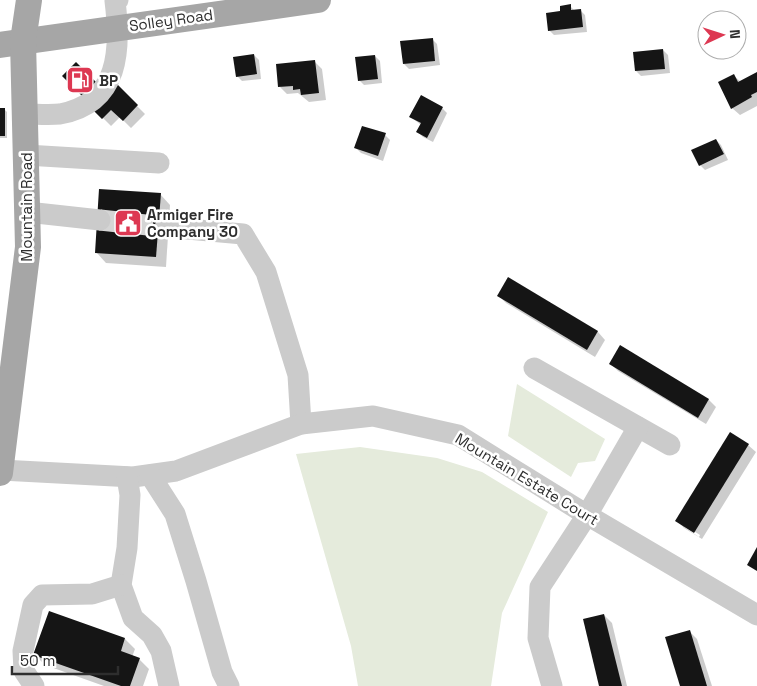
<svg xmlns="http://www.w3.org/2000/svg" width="757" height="686" viewBox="0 0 757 686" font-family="'Space Grotesk',sans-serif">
  <rect width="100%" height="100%" fill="#fff"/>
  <g fill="#e5ebdc">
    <polygon points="517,384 605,439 595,461 578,463 571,477 508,436"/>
    <polygon points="360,447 437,458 482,472 548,512 502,613 491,686 358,686 351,646 296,454"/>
  </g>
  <g fill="#0003" fill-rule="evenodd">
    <polygon points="570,6 575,11 580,10 585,15 587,32 554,35 549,30 562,12"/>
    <polygon points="432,39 437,44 440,65 409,69 404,64"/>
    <polygon points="663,50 668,55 670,73 641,76 636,71"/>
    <polygon points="254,55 259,60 261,79 242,81 237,76"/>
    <polygon points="375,56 380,61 382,83 364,85 359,80"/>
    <polygon points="315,62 322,69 326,100 309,102 298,93 287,94 280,87"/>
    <polygon points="757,74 757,106 740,115 732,108 733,75 741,82"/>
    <polygon points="113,82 145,114 131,128 120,117 111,126 92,107"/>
    <polygon points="442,108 447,113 433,142 423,137 418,132 421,125 411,117"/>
    <polygon points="0,110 5,110 7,112 7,138 0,138"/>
    <polygon points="385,135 390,140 383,161 361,153 356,148"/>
    <polygon points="716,140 721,145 728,160 705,170 700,165"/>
    <polygon points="160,194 170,205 166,267 106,263 96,252"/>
    <polygon points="509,279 598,332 605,340 595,357 506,303 499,296"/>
    <polygon points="620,346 709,400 716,407 706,424 618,371 610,363"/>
    <path d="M748 445 756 452 702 539 684 528 677 520ZM684 525 700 535 699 537 684 527Z"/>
    <polygon points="604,615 612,623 627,686 601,686"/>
    <polygon points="689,631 697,639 712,686 682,686"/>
    <polygon points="125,639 135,649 132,657 139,659 149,669 143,686 104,686 45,665 35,655"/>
  </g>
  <g fill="#151515">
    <polygon points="571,4 571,10 581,9 583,27 548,31 546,13 560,11 560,6"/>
    <polygon points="433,38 435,61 403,64 400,41"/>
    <polygon points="663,49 665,69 635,71 633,52"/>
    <polygon points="254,54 257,74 236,77 233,57"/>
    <polygon points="375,55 378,79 358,81 355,57"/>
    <polygon points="315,60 319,93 301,95 300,89 293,90 293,86 278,87 276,64"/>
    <polygon points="76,62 99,85 85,99 62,76"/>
    <polygon points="757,72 757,92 751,95 752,97 731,109 718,82 734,74 738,82"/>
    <polygon points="113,80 138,105 123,121 111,110 102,119 91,108"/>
    <polygon points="421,95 443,107 427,138 416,132 421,123 409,117"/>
    <rect x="0" y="108" width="5" height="28"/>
    <polygon points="362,126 386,133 378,156 354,148"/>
    <polygon points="716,139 724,154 699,166 691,150"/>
    <polygon points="99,189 161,193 156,257 95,253"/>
    <polygon points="508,277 598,331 587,350 497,296"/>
    <polygon points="620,345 709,399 698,418 609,364"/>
    <polygon points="730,432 749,444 694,533 675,521"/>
    <polygon points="757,547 757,571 747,565"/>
    <polygon points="49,611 125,638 121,651 140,658 130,686 121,686 33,655"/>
    <polygon points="604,614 622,686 599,686 583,619"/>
    <polygon points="690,630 707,686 680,686 665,637"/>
  </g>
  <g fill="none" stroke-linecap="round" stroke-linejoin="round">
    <polyline stroke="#d5d5d5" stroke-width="21" stroke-dasharray="21 11" stroke-linecap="butt" points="100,220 165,227"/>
    <g stroke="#cbcbcb" stroke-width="21">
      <path d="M25 114C36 114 49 115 60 114 120 103 121 49 115 1L118 0"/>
      <polyline points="26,155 159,163"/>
      <polyline points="27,212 100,220"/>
      <polyline points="165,227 243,234 266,272 298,375 301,424"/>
      <polyline points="534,368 670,445"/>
      <polyline points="1,470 133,477 176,471 301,424 373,416 458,435 587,515 757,615"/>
      <polyline points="150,475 175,514 196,581 222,672 229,686"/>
      <polyline points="127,477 130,495 127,548 121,585 133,618 152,635 161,651 169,686"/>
      <polyline points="34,686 24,671 23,651 33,605 42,595 92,594 121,585"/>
      <polyline points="552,686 538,638 540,587 587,515 638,427"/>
    </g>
    <g stroke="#a6a6a6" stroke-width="26">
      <polyline points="0,45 318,0"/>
      <polyline points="0,473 28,247 23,41 29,0"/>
    </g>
  </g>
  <defs>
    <g id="fuel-square" transform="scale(1.4375)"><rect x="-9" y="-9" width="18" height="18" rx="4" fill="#dd3852" stroke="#fff"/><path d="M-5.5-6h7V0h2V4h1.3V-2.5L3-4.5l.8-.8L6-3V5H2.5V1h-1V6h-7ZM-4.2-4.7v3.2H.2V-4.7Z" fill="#fff"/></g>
    <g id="civic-square" transform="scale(1.4375)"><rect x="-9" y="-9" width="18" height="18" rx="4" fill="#dd3852" stroke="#fff"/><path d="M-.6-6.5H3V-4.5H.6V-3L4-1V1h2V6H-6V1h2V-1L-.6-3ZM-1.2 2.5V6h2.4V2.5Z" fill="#fff"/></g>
  </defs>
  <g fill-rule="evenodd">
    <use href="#fuel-square" x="80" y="80"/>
    <use href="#civic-square" x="128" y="223"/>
  </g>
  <g text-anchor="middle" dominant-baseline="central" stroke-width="5" stroke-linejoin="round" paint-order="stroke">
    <g font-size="15" fill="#2e2e2e" stroke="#fff">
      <text transform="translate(171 20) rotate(-8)">Solley Road</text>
      <text transform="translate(26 207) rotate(-90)">Mountain Road</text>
      <text transform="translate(527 479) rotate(31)">Mountain Estate Court</text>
    </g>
    <g font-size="15" font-weight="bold" fill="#2e2e2e" stroke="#fff" text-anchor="start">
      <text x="99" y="80">BP</text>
      <text x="147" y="214">Armiger Fire<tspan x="147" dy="17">Company 30</tspan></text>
    </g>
  </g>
  <g transform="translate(722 35) rotate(86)"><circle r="24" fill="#ffffff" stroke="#ababab"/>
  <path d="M0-4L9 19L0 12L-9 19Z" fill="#dd3852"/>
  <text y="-8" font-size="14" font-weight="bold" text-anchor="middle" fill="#2e2e2e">N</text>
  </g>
  <path d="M12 666v8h106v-8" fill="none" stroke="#2e2e2e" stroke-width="2.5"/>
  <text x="20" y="666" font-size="15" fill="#2e2e2e" stroke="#ffffff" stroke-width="4" paint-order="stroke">50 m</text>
</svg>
